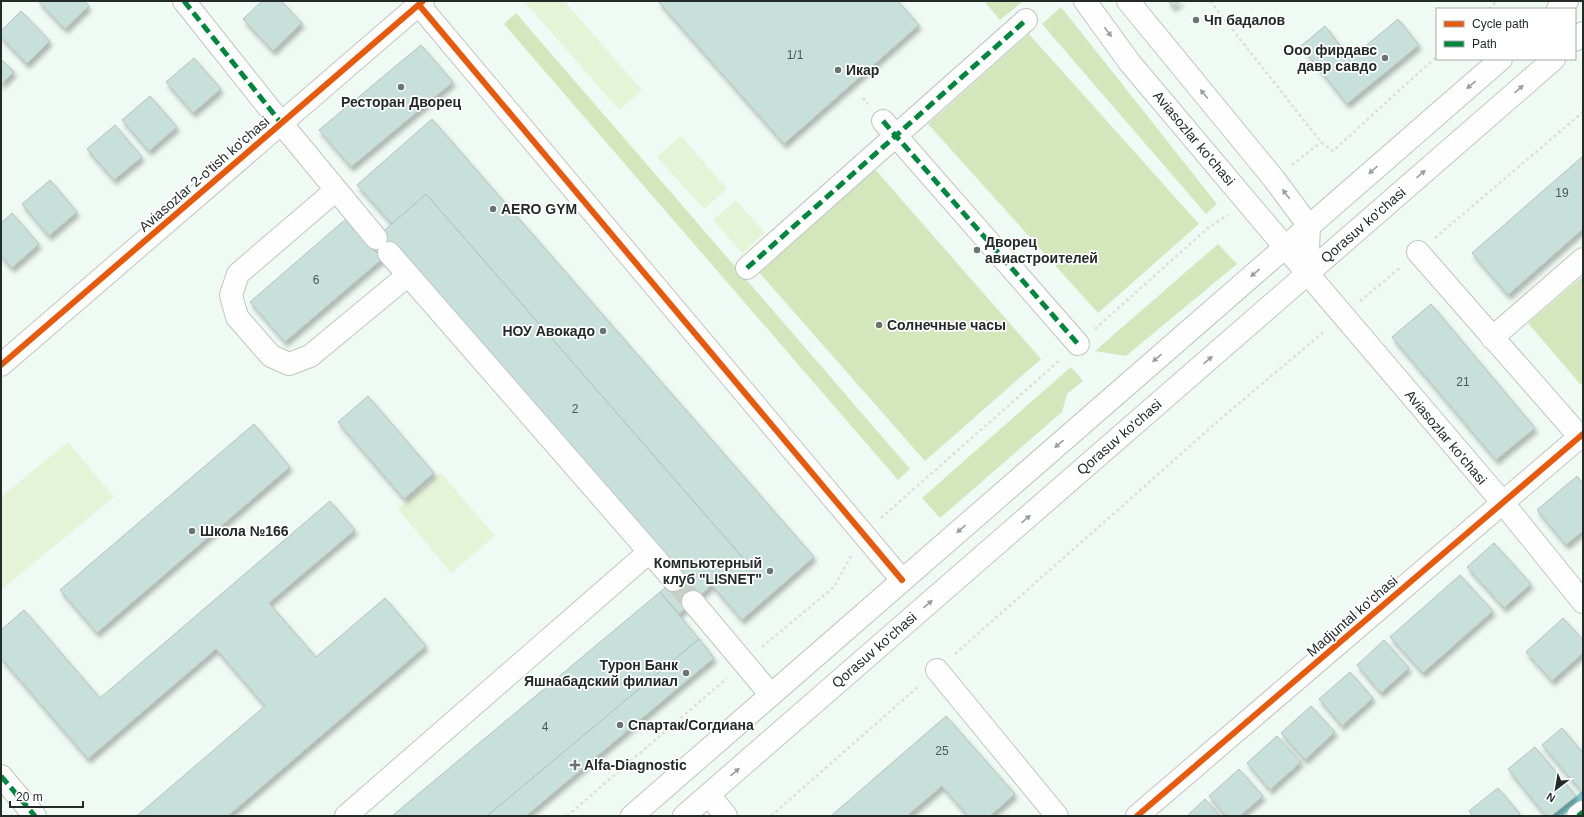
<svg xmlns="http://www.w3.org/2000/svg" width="1584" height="817" viewBox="0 0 1584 817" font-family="Helvetica,sans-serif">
  <defs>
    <filter id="shadow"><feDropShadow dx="2.5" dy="4.5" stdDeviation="2" flood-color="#0004"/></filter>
  </defs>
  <rect width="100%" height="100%" fill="#effaf4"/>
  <g fill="#e5f3d7">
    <polygon points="524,1 564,1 642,90 619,110"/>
    <polygon points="681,136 727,189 704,209 657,157"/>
    <polygon points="736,200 765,233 742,253 713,220"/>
    <polygon points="68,442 114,497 1,590 1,497"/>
    <polygon points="441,473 495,536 451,573 398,509"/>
  </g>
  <g fill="#d4e6bc">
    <polygon points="984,1 1023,1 1000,20"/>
    <polygon points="1061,7 1217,204 1206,214 1042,24"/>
    <polygon points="516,13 910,469 898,480 504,24"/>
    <polygon points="1029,34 1199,224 1098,313 928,124"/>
    <polygon points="873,167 1041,359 925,461 756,269"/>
    <polygon points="1218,244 1237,264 1126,356 1095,351"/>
    <polygon points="1583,276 1583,383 1581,385 1528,323"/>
    <polygon points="1071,367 1083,381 1067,394 1062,412 940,518 922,498"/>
  </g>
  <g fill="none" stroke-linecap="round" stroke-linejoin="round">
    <polyline stroke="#82cfd3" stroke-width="7" points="1557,816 1583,795"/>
  </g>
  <g fill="#c7e0da" stroke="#b7c0bc" filter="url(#shadow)">
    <polygon points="38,1 84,1 89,6 65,29"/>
    <polygon points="262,1 281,1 302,23 273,51 243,19"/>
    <polygon points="658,1 898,1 919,25 784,144"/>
    <polygon points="1168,1 1181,1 1173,7"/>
    <polygon points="21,11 50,41 27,64 1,37 1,31"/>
    <polygon points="1398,19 1419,45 1347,104 1301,46 1325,26 1350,59"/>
    <polygon points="421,45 453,82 351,167 319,130"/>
    <polygon points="194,58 221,89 193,113 166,82"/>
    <polygon points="1,59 14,72 1,85"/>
    <polygon points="150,96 177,127 149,151 122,120"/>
    <polygon points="432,119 814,557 742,620 712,585 743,558 426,194 392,224 357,185"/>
    <polygon points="115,125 142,157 114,180 87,149"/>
    <polygon points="1583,156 1583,229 1508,295 1472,253"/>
    <polygon points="50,180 77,212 49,236 22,204"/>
    <polygon points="426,194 743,558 679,614 660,592 681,574 369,244"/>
    <polygon points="12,213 39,244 12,268 1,256 1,223"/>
    <polygon points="347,218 382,259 285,342 250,302"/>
    <polygon points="1431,304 1535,428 1496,460 1392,337"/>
    <polygon points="368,396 434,473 404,499 338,422"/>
    <polygon points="254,424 290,467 97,633 60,590"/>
    <polygon points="1577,476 1583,484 1583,531 1566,545 1537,510"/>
    <polygon points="330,501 355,530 269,603 316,657 385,598 426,646 228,816 139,816 138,815 265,706 216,649 88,759 1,658 1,630 24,610 100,698"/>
    <polygon points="1494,543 1531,584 1504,608 1467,567"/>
    <polygon points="1460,575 1493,611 1423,673 1390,637"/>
    <polygon points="660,592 699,639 487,816 392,816"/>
    <polygon points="1563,618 1583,640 1583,653 1552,681 1526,652"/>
    <polygon points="699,639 714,658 526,816 487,816"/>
    <polygon points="1384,640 1409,668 1381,693 1357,665"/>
    <polygon points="1350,672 1373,698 1342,726 1319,699"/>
    <polygon points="1311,706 1335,732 1305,760 1281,733"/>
    <polygon points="946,716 1015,794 990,816 968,816 942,786 907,816 831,816"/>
    <polygon points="1562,728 1583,753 1583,793 1542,745"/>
    <polygon points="1277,736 1301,762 1270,790 1247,763"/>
    <polygon points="1535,747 1576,796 1551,816 1546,816 1508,769"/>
    <polygon points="1239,769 1263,796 1240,816 1226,816 1209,796"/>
    <polygon points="1498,788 1520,814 1518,816 1473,816 1469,811"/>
    <polygon points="1205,799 1220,816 1187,816"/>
  </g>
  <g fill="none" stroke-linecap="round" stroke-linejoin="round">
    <polyline stroke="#c6d0cb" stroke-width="22" stroke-dasharray="22 11" stroke-linecap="butt" points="674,580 693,602"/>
    <g stroke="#bfc6c2" stroke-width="24">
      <g id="minor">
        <polyline points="184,1 281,123 376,238"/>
        <polyline points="419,5 902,580"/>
        <polyline points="883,121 1078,344"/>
        <polyline points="336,190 238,274 231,295 237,317 271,356 289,364 310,356 408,275"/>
        <polyline points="1418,252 1580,437"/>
        <polyline points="389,253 674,580"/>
        <polyline points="747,268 1026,20"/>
        <polyline points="1492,338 1583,259"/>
        <polyline points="1,365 423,1"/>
        <polyline points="693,602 771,695"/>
        <polyline points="937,670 1057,816"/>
        <polyline points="1,776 35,816"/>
        <polyline points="709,795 726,816"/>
        <polyline points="346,816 649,552"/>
        <polyline points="1137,816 1583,434"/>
        <polyline points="1578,816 1583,812"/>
      </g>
    </g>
    <g stroke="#bfc6c2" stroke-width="24">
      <g id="major">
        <polyline points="1085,1 1130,63 1285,247 1503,503 1583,602"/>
        <polyline points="1128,1 1274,179 1309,226 1307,273"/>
        <polyline points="1558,9 1567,1"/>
        <polyline points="1575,40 1583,33"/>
        <polyline points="632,816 1501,59"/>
        <polyline points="684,816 1554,59"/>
      </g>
    </g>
    <g stroke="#dbdfdd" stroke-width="2.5" stroke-dasharray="3 3" stroke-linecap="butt">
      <polyline points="1210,1 1321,142 1333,151 1437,56"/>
      <polyline points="1489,9 1497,1"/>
      <polyline points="863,98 868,104"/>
      <polyline points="1292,165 1321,142"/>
      <polyline points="1435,238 1583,112"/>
      <polyline points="1360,301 1401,267"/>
      <polyline points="1095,329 1209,227 1228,215"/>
      <polyline points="881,518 1060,360"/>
      <polyline points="762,647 834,587 851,556"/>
      <polyline points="955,654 1225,415 1326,330"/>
      <polyline points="567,816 727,678"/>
      <polyline points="771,816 920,685"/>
    </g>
    <use href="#minor" stroke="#fdfefd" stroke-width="22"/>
    <use href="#major" stroke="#fdfefd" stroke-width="22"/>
    <g stroke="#00873e" stroke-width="5" stroke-dasharray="10 5" stroke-linecap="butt">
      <polyline points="184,1 281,123"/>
      <polyline points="883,121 1078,344"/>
      <polyline points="747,268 1026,20"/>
      <polyline points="1,776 35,816"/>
      <polyline points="1578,816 1583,812"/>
    </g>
    <g stroke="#fff" stroke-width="8">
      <g id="cycleway">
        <polyline points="419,5 902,580"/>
        <polyline points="1,365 423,1"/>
        <polyline points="1137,816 1583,434"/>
      </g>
    </g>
    <use href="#cycleway" stroke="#e8590c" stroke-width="6"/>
  </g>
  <defs><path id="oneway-solid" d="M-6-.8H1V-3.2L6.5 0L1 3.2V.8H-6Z"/></defs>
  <g fill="#9b9f9d">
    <use href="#oneway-solid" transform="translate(1108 32) rotate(53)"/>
    <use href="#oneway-solid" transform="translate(1471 85) rotate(139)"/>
    <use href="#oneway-solid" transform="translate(1519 89) rotate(-41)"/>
    <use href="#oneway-solid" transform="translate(1204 94) rotate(-130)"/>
    <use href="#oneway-solid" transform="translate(1373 170) rotate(139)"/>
    <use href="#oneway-solid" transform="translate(1421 174) rotate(-41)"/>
    <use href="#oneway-solid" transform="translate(1286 194) rotate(-127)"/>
    <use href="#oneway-solid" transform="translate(1255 273) rotate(139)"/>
    <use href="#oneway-solid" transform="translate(1157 358) rotate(139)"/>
    <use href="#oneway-solid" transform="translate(1208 360) rotate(-41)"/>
    <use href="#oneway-solid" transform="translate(1059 444) rotate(139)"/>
    <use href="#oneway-solid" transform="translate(1026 519) rotate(-41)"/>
    <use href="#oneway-solid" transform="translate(961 529) rotate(139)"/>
    <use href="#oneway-solid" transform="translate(928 604) rotate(-41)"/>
    <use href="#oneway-solid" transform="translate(735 772) rotate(-41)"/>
  </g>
  <g fill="#6a736f" stroke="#fff" stroke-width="1.5">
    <circle cx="1196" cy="20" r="4"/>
    <circle cx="1385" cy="58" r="4"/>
    <circle cx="838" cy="70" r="4"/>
    <circle cx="401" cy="87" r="4"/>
    <circle cx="493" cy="209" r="4"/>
    <circle cx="977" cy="250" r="4"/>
    <circle cx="879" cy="325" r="4"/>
    <circle cx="603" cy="331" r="4"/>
    <circle cx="192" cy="531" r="4"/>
    <circle cx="770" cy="571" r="4"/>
    <circle cx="686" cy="673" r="4"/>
    <circle cx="620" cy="725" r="4"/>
    <path d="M573 759h4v4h4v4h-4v4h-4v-4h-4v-4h4z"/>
  </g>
  <g text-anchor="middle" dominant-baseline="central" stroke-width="3.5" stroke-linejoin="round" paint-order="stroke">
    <g font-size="12" fill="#4c5854">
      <text x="795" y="55">1/1</text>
      <text x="1562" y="193">19</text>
      <text x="316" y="280">6</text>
      <text x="1463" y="382">21</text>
      <text x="575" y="409">2</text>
      <text x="545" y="727">4</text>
      <text x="942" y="751">25</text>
    </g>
    <g font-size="14" font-weight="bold" fill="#232a27" stroke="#fff" text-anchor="start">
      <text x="1204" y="20">Чп бадалов</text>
      <text x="1377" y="50" text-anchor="end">Ооо фирдавс<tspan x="1377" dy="16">давр савдо</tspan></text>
      <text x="846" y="70">Икар</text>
      <text x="401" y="102" text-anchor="middle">Ресторан Дворец</text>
      <text x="501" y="209">AERO GYM</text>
      <text x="985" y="242">Дворец<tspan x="985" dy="16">авиастроителей</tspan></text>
      <text x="887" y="325">Солнечные часы</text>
      <text x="595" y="331" text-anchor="end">НОУ Авокадо</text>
      <text x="200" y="531">Школа №166</text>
      <text x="762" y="563" text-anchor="end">Компьютерный<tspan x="762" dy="16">клуб "LISNET"</tspan></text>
      <text x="678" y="665" text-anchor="end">Турон Банк<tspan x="678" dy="16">Яшнабадский филиал</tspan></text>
      <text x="628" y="725">Спартак/Согдиана</text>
      <text x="584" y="765">Alfa-Diagnostic</text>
    </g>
    <g font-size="14" fill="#232a27" stroke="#fff">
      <text transform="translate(1194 138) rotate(50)">Aviasozlar ko'chasi</text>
      <text transform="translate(204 174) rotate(-41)">Aviasozlar 2-o'tish ko'chasi</text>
      <text transform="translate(1363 225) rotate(-41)">Qorasuv ko'chasi</text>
      <text transform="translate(1119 437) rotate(-41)">Qorasuv ko'chasi</text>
      <text transform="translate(1446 437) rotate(50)">Aviasozlar ko'chasi</text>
      <text transform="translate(1352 616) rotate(-41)">Madjuntal ko'chasi</text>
      <text transform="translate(874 650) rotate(-41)">Qorasuv ko'chasi</text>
    </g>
  </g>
  <rect width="1584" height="817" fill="none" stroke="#232a27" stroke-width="4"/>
  <rect x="1436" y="8" width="140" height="52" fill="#ffffff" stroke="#a7aaa9"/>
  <rect x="1444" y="21" width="20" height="6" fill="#e8590c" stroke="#a7aaa9"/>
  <text x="1472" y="28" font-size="12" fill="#232a27">Cycle path</text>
  <rect x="1444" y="41" width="20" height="6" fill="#00873e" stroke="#a7aaa9"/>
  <text x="1472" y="48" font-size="12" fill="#232a27">Path</text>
  <g transform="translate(1556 789) rotate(211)" stroke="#ffffff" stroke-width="3" paint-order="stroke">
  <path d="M0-3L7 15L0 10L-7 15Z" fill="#232a27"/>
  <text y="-6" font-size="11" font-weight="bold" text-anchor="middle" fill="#232a27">N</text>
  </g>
  <path d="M10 801v6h73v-6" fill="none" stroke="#232a27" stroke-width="2"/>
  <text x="16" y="801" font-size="12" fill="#232a27" stroke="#ffffff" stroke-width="3" paint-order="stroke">20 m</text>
</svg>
